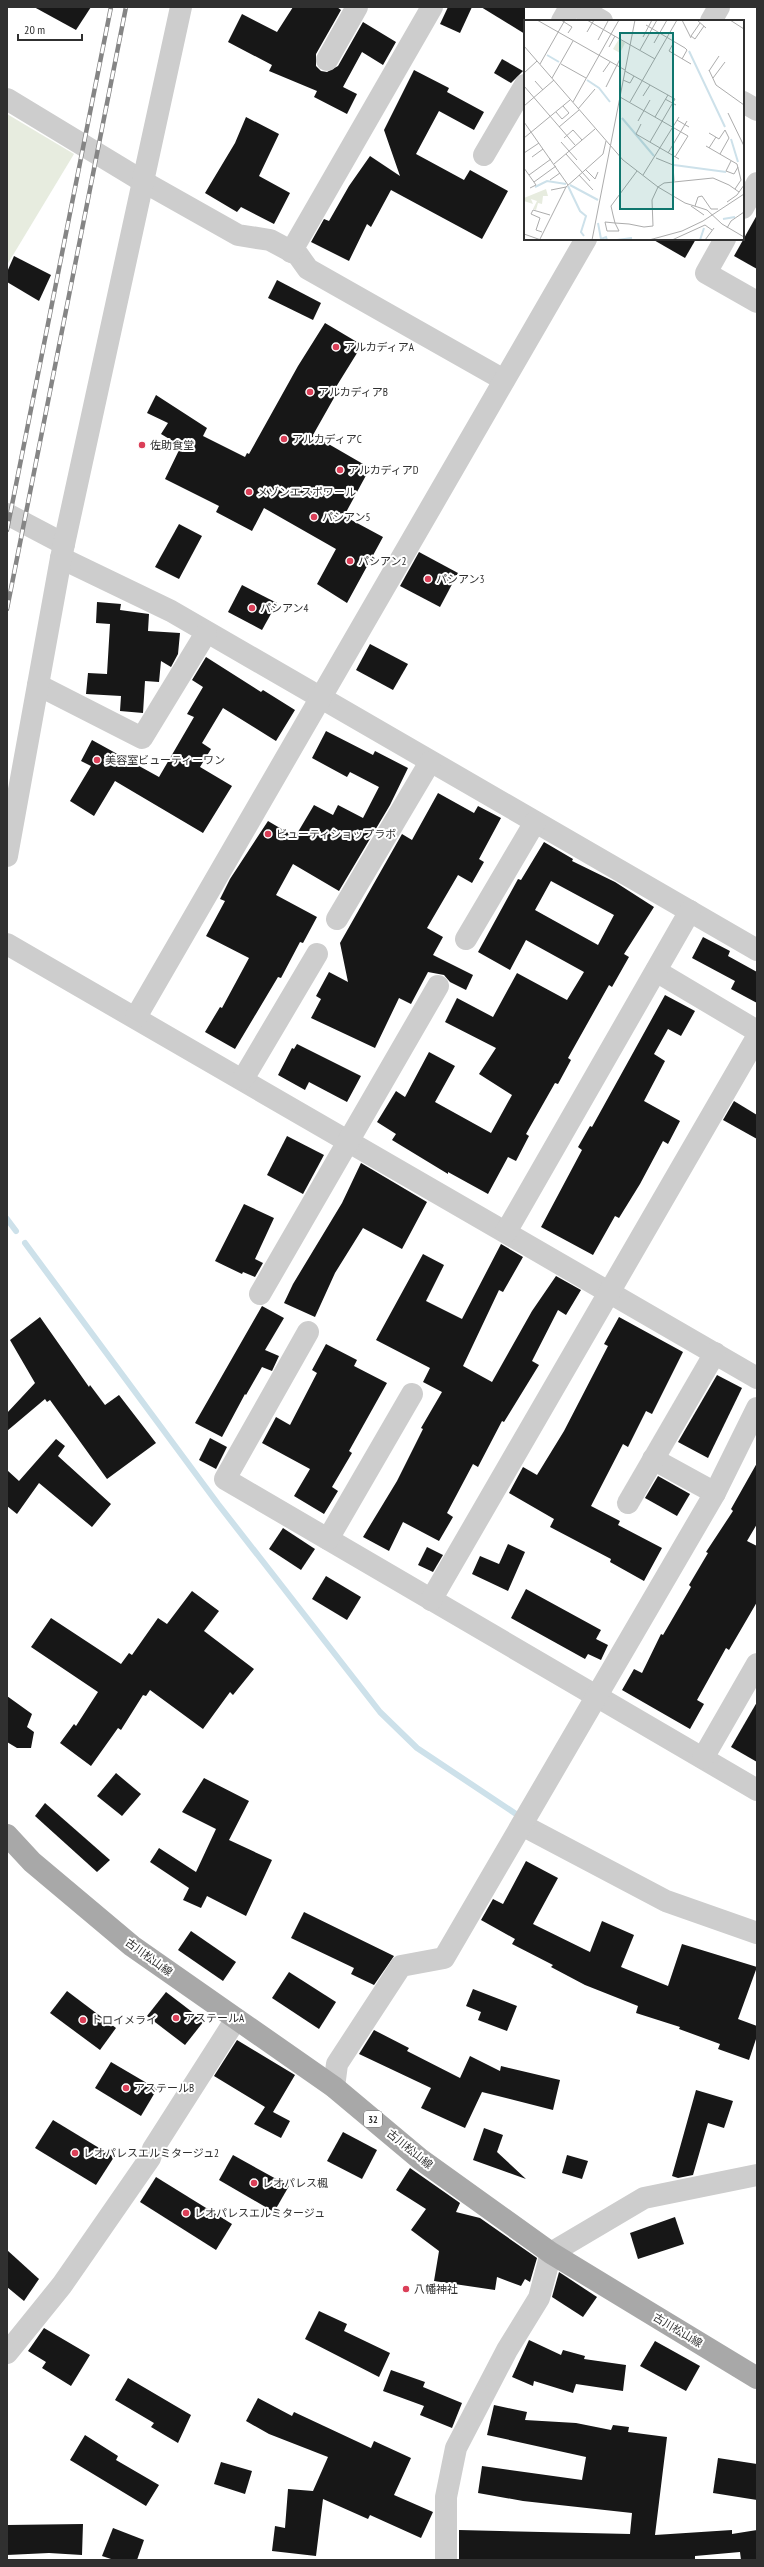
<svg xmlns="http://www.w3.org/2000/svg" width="764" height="2567" viewBox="0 0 764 2567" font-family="'PT Sans Narrow','Noto Sans JP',sans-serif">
  <rect width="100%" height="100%" fill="#fff"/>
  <polygon fill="#e7ecdf" points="7,114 74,154 7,265"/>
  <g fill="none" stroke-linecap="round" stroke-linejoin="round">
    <g stroke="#cde1ea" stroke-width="6">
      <polyline points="7,1219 16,1231"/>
      <polyline points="25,1243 218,1504 380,1712 417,1748 516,1814"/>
    </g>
  </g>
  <g fill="#171717" fill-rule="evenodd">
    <polygon points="34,7 91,7 76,30"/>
    <polygon points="293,7 337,7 341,10 316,54 316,66 321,71 327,72 338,66 363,22 396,42 383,65 362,52 343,87 357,94 347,114 314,97 317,91 269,71 272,65 228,42 242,14 277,32"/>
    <polygon points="448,7 472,7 460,33 440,24"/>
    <polygon points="481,7 525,7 525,34"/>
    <polygon points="502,59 523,71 511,83 494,73"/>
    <polygon points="414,70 449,88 447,92 484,112 474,130 439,111 416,154 464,180 470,170 508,191 482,239 391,190 371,227 367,224 349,261 311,242 324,219 329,221 349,186 370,156 400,176 384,130"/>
    <polygon points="246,117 279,134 259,176 290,193 274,224 241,207 237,212 205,193 235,143"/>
    <polygon points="757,215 757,269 734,256"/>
    <polygon points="652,239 696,239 685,258"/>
    <polygon points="14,256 51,275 39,301 7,282 7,272"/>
    <polygon points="277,280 321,303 313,320 268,298"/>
    <polygon points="325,323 362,345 336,387 339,389 313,435 370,468 344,516 383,537 347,603 317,584 336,549 264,508 252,531 216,512 219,506 165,479 181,446 161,434 168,423 147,413 156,395 207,428 203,436 245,457 247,453 249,454 298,366"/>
    <polygon points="179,524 202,536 179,579 155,567"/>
    <polygon points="419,552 458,573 440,607 400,586"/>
    <polygon points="242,585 277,603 262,630 228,612"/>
    <polygon points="97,602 121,604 120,610 149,614 148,631 180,633 178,654 171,667 161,661 159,682 145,681 143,713 120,711 121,696 86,694 88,673 107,674 110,624 96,623"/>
    <polygon points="370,644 408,664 393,690 356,670"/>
    <polygon points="206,657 261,692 263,690 295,710 276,741 223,708 202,743 211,749 200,767 232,786 203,833 115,781 94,816 70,801 91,766 81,761 92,740 159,777 194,717 187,714 203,687 192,680"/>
    <polygon points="326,731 373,755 375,751 408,768 390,805 339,891 293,864 276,895 317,917 303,943 300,942 281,978 278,977 235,1049 205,1032 220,1007 222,1008 249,958 206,936 225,901 220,899 230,879 268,821 295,837 314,805 333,815 338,805 363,818 379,787 350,772 347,777 312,758"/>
    <polygon points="438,793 474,813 478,806 501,818 479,859 484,862 472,883 458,875 427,928 443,937 433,955 473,975 466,990 450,982 444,975 428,972 411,1004 399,998 375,1048 311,1018 321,999 316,996 329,972 348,982 340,943 402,834 412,840"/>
    <path d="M544 842 573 859 572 861 615 882 654 907 624 954 629 957 612 987 609 985 568 1058 571 1060 558 1084 555 1083 526 1134 529 1136 516 1161 508 1157 488 1194 448 1172V1174L392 1140 396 1134 377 1122 396 1091 405 1097 429 1052 455 1066 435 1102 491 1133 512 1095 479 1074 496 1048 445 1022 457 998 493 1017 517 973 567 1000 584 972 526 940 510 970 478 952 518 879 521 880ZM551 881 614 915 598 945 535 910Z"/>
    <polygon points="703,937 730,951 728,956 757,972 757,1003 731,989 735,981 692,958"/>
    <polygon points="665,995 695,1011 681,1036 668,1029 654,1054 665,1061 644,1101 680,1121 668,1144 663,1141 640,1184 619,1218 615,1216 593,1255 541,1227 582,1150 578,1147 590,1126 592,1127"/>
    <polygon points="297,1044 361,1076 347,1102 309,1082 305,1090 278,1075 292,1048 294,1049"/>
    <polygon points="734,1101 757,1115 757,1139 723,1120"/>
    <polygon points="287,1136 324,1155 303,1194 267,1175"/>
    <polygon points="361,1163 427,1202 402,1249 363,1228 335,1273 315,1317 284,1303 293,1284 342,1203"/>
    <polygon points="244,1204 274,1218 255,1259 263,1263 255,1277 243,1272 242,1274 215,1261"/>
    <polygon points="501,1244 523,1257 503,1292 499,1290 463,1366 492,1382 532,1311 556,1276 581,1290 566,1315 558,1310 532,1361 539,1365 504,1422 502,1421 478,1467 473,1464 447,1513 453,1517 439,1541 403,1522 389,1551 363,1537 397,1481 423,1429 421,1428 442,1392 423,1382 430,1368 376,1340 423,1254 444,1265 426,1301 462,1319"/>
    <polygon points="262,1306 284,1318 265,1350 279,1356 272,1371 262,1367 246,1395 245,1394 222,1437 195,1423"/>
    <polygon points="40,1317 89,1387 90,1385 105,1405 119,1395 156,1443 107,1479 50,1400 47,1402 45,1399 7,1431 7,1413 35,1383 10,1340"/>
    <polygon points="619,1317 683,1352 652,1414 646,1411 628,1447 623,1444 591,1506 620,1521 618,1525 662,1548 644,1581 610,1562 611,1559 550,1527 554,1519 509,1493 523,1467 537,1475 564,1431 608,1346 604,1344"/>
    <polygon points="326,1344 357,1360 354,1366 387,1383 349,1451 352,1453 332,1487 338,1491 324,1514 294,1496 310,1469 262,1443 276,1417 290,1425 317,1373 312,1370"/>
    <polygon points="717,1375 742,1388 708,1458 678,1442"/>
    <polygon points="210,1438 227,1447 216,1469 199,1460"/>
    <polygon points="56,1439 65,1446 58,1456 111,1504 92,1527 39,1483 17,1514 7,1506 7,1470 19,1481"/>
    <polygon points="757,1463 757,1524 747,1541 757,1546 757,1602 729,1650 726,1648 697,1700 704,1704 690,1729 622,1690 634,1669 642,1673 661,1634 663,1635 691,1587 689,1585 708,1553 706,1552 733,1511 731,1509"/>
    <polygon points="658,1476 690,1494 677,1516 645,1498"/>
    <polygon points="283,1528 315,1549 301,1570 269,1549"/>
    <polygon points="508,1544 525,1552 508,1591 472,1574 480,1556 499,1564"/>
    <polygon points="427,1547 443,1555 433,1572 418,1565"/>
    <polygon points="326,1576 361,1597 347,1620 312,1599"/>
    <polygon points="526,1589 601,1630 596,1639 608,1645 601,1660 588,1654 585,1659 511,1618"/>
    <polygon points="192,1591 219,1611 204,1631 254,1669 233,1695 230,1692 203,1729 150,1690 146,1696 143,1695 121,1730 118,1728 91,1766 60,1743 74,1724 76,1726 98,1692 31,1647 51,1618 121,1664 129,1653 132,1655 158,1618 167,1624"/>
    <polygon points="7,1696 32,1714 27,1727 34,1732 31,1748 17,1748 7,1742"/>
    <polygon points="757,1702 757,1762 731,1747"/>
    <polygon points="116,1773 141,1794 122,1816 97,1796"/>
    <polygon points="204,1778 249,1801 229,1840 272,1860 246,1916 207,1896 201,1908 183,1900 189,1888 150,1862 159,1848 196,1872 216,1829 182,1812"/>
    <polygon points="45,1803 110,1860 97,1872 35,1816"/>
    <polygon points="526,1861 558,1878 533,1924 590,1952 602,1921 634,1935 621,1967 668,1986 682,1944 757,1967 738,2019 757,2026 757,2036 749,2060 718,2049 720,2044 679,2029 680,2027 636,2013 638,2006 585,1985 551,1967 553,1965 512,1944 515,1939 481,1920 493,1899 503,1904"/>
    <polygon points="304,1912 394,1956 374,1985 351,1974 354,1968 291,1938"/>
    <polygon points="191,1931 236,1962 223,1981 178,1950"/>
    <polygon points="289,1972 336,2002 319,2029 272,1998"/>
    <polygon points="473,1989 517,2006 507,2031 478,2020 481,2012 466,2006"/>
    <polygon points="67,1991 116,2028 100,2050 50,2013"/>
    <polygon points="166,1992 204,2021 185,2045 147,2016"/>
    <polygon points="374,2030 409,2048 407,2051 460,2078 470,2056 500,2071 501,2066 560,2080 553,2110 482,2092 465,2128 421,2108 431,2088 359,2054"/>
    <polygon points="237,2040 295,2075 273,2112 290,2121 281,2138 254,2124 265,2107 214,2076"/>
    <polygon points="111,2062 157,2089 141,2116 95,2088"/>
    <polygon points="696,2090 733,2101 724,2128 708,2123 693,2175 678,2178 672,2176"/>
    <polygon points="53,2120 114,2157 96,2185 35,2148"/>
    <polygon points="484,2128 503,2135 497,2152 526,2179 473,2160"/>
    <polygon points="343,2132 377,2150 362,2179 327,2161"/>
    <polygon points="233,2155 289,2186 274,2212 219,2180"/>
    <polygon points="567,2155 588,2161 582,2179 562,2173"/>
    <polygon points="410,2168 460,2203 456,2212 480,2218 537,2258 530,2282 525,2279 521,2286 497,2277 495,2290 434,2281 439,2251 411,2230 426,2209 396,2190"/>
    <polygon points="156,2177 232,2224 216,2250 140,2202"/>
    <polygon points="675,2217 684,2244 638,2259 630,2233"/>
    <polygon points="7,2250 39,2279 24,2301 7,2287"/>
    <polygon points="559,2272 597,2297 583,2317 552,2297"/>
    <polygon points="319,2311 347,2324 344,2331 390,2353 379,2377 305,2339"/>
    <polygon points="44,2328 90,2355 71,2386 42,2368 46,2362 28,2351"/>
    <polygon points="529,2340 561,2355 563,2350 585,2356 584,2359 626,2365 623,2391 576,2384 573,2393 534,2381 533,2386 512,2377"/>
    <polygon points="655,2341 700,2366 686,2391 640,2366"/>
    <polygon points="391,2370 425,2382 423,2387 462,2403 452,2428 420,2415 424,2406 383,2391"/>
    <polygon points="128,2378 191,2415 178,2443 151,2427 154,2423 115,2400"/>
    <polygon points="258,2398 292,2416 294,2412 371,2448 374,2441 411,2458 394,2495 433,2512 421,2538 370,2515 368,2519 323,2499 316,2556 272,2551 275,2526 285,2528 288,2489 313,2491 328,2457 269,2434 246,2421"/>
    <polygon points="494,2405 527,2412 525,2420 576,2423 611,2430 613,2425 629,2427 628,2432 667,2437 655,2535 732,2530 732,2534 757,2530 757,2560 741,2560 740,2552 695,2556 695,2560 459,2560 459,2530 630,2534 632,2513 523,2501 478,2493 482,2466 582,2480 586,2457 487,2435"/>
    <polygon points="85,2435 118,2456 116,2460 159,2485 146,2506 70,2460"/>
    <polygon points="718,2458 757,2464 757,2500 713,2493"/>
    <polygon points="221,2462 252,2471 245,2494 214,2484"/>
    <polygon points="83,2524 82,2555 49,2553 7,2555 7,2525"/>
    <polygon points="113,2528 144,2540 137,2560 114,2560 102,2556"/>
  </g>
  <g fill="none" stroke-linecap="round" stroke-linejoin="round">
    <g stroke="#cdcdcd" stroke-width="22">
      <polyline points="578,7 602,21"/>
      <polyline points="562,21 570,7"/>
      <polyline points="711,21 719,7"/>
      <polyline points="327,60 357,7"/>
      <polyline points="7,99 144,182 238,235 270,240 298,255 308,269 504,380"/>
      <polyline points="743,102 757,110"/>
      <polyline points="484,155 525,85"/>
      <polyline points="743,208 757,183"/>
      <polyline points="725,239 706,273 757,302"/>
      <polyline points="291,252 432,7"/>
      <polyline points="7,514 64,544"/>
      <polyline points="61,558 171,611 757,950"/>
      <polyline points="38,685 142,738 206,633"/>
      <polyline points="337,919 430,762"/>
      <polyline points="466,939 535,822"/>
      <polyline points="7,944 757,1378"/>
      <polyline points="656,971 757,1031"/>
      <polyline points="136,1017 586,239"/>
      <polyline points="243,1079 317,954"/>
      <polyline points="506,1232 690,911"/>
      <polyline points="260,1294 438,986"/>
      <polyline points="308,1332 225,1479 757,1790"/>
      <polyline points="653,1459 715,1493"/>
      <polyline points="628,1503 715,1353"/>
      <polyline points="328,1539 412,1394"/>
      <polyline points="431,1600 757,1037"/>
      <polyline points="703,1758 757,1664"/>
      <polyline points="522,1825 666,1901 757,1933"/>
      <polyline points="334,2087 337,2064 401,1966 444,1958 715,1493 757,1408"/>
      <polyline points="7,2353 62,2285 150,2158 153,2149 236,2019"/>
      <polyline points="446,2560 446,2497 456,2448 507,2350 539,2298 551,2253 644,2198 757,2175"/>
    </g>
    <polyline stroke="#cdcdcd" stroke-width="22" points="7,856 61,558 181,7"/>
    <polyline stroke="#a8a8a8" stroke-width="22" points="7,1835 32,1862 132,1946 334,2087 420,2159 551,2253 757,2378"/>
    <g stroke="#858585" stroke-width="4.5">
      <g id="rail">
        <polyline points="7,530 111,7"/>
        <polyline points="7,609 126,7"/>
      </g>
    </g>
    <use href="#rail" stroke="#fff" stroke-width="3" stroke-dasharray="9" stroke-linecap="butt"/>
  </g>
  <g fill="#db3f58" stroke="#fff" stroke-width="1.5">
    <circle cx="336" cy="347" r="4"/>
    <circle cx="310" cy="392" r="4"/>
    <circle cx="284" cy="439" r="4"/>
    <circle cx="142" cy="445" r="4"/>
    <circle cx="340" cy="470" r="4"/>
    <circle cx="249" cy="492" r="4"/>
    <circle cx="314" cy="517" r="4"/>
    <circle cx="350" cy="561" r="4"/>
    <circle cx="428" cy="579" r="4"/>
    <circle cx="252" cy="608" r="4"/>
    <circle cx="97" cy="760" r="4"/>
    <circle cx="268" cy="834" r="4"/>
    <circle cx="176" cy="2018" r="4"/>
    <circle cx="83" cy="2020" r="4"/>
    <circle cx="126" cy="2088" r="4"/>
    <circle cx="75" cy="2153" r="4"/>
    <circle cx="254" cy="2183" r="4"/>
    <circle cx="186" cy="2213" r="4"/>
    <circle cx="406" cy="2289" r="4"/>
  </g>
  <g text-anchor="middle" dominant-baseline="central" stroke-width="4" stroke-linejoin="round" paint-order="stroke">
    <rect fill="#fff" stroke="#6e6e6e" stroke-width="1" x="364" y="2111" width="18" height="16" rx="3"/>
    <g font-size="10" font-weight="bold" fill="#303030">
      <text x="373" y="2119">32</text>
    </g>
    <g font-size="11" fill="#303030" stroke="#fff" text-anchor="start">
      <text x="344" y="347">アルカディアA</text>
      <text x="318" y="392">アルカディアB</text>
      <text x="292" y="439">アルカディアC</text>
      <text x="150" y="445">佐助食堂</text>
      <text x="348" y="470">アルカディアD</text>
      <text x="257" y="492">メゾンエスポワール</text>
      <text x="322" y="517">パシアン5</text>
      <text x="358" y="561">パシアン2</text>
      <text x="436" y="579">パシアン3</text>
      <text x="260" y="608">パシアン4</text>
      <text x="105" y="760">美容室ビューティーワン</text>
      <text x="276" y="834">ビューティショップラボ</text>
      <text x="184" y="2018">アステールA</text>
      <text x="91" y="2020">トロイメライ</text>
      <text x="134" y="2088">アステールB</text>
      <text x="83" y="2153">レオパレスエルミタージュ2</text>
      <text x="262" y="2183">レオパレス楓</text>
      <text x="194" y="2213">レオパレスエルミタージュ</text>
      <text x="414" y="2289">八幡神社</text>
    </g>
    <g font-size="11" fill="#303030" stroke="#fff">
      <text transform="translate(149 1957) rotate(36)">古川松山線</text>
      <text transform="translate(410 2149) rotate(39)">古川松山線</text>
      <text transform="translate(678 2330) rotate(31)">古川松山線</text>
    </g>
  </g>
  <g transform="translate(524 20)">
    <rect width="220" height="220" fill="#fff"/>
    <path d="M95 19 101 23 96 33 89 29ZM22 169 24 176H19L18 184 14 183 12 190 9 189 13 181 7 179 9 184 0 181V178Z" fill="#e7ecdf"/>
    <path fill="none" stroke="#cde1ea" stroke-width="2" d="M165 31 201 107M23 35 35 42M63 60 75 68 86 82M98 98 130 136M207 119 214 142M150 145 202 152M46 165 74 180M44 166 56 191 62 196 57 212 60 216M11 167 23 161 42 164M199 199 211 197M74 203 77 219 82 217 83 220M93 220 108 218M176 220 180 208"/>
    <path fill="none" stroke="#acacac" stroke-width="1" d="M13 0 101 50M37 0 48 7 44 13M95 0 87 14 131 39M158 0 167 18M173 0 182 8M206 0 220 9M176 3 167 16 171 19 180 6M122 5 161 28 163 30 158 39M63 12 70 0M119 17 128 0M74 20 84 1M150 22 145 31 167 44M130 23 143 0M0 26 99 140 134 167 161 183 183 190 198 204 220 217M85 27 91 16M116 30 133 0M16 44 41 0M37 44 62 58M185 50 192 65 220 85M101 51 151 79 126 122M185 51 195 36M79 52 86 42M0 53 13 41M28 58 49 21M189 58 201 42M99 60 106 63 110 56M11 61 19 70M0 66 51 125M82 67 96 39M119 76 126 65M96 77 164 116 151 137M141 79 152 85M49 82 87 14 63 0M106 82 153 0M0 86 30 60M54 89 71 69M32 92 38 99 45 93 39 86M204 93 220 126M131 97 144 75M153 100 165 107M114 101 126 80M0 102 44 165M117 104 112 114 155 139M35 107 55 90M185 113 195 119 201 110 205 118 196 134M0 118 46 80M40 118 49 110 58 120M37 122 45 131M182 126 213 144 217 160 211 169M185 128 192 117M45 131 53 140M0 133 15 123M144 133 163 101M42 134 66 161M8 137 19 129M132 138 149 145 150 161M207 141 202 151 210 154 214 147M30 144 71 109M0 148 12 165 6 168M61 149 71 159 74 152M113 151 87 186 89 195 91 203 95 211H83L81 202 91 203 105 204 120 207 129 206 128 180 134 167 140 163 189 158 205 165 215 172M5 155 27 139M55 155 69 170M119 155 155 97M26 160 36 153M10 162 32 146M27 170 42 167M203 182 213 175 220 165M167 186 180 195M171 186 174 177 178 176 187 189H194M203 208 207 201 220 192M18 212 12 210 16 198 7 194 9 190 26 195M0 214 17 220M16 219 42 167 79 134 82 121M68 220 111 0M125 220 158 211 179 201 220 174M148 220 181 205 188 210M181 220 190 208"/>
    <path fill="#0f766e" fill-opacity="0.15" stroke="#0f766e" stroke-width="2" d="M96 13H149V189H96Z"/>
    <rect width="220" height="220" fill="none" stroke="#303030" stroke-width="2"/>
  </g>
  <rect width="764" height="2567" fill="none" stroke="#303030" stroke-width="16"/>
  <path d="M18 34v6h64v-6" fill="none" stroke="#303030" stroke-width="2"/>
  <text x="24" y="34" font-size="12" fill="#303030" stroke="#ffffff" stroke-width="3" paint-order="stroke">20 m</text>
</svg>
